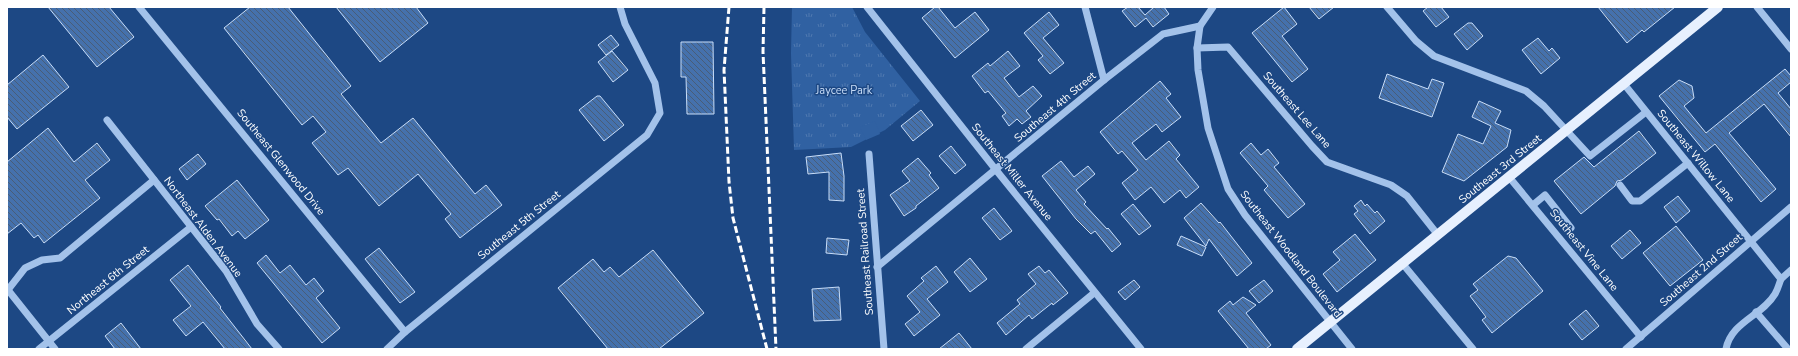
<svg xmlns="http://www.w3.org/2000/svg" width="1798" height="356" viewBox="0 0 1798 356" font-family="'Nunito Sans',sans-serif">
  <defs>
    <pattern id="grass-tufts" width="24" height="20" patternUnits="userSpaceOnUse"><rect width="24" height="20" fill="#3061a2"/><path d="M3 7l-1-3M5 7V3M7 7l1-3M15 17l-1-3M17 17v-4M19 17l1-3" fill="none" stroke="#4f79b0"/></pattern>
    <pattern id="building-back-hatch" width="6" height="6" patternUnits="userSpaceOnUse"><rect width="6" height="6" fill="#4571ac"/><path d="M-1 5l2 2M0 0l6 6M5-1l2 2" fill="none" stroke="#495d77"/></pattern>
  </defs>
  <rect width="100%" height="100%" fill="#1d4884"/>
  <polygon fill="url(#grass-tufts)" points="792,7 852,7 865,32 920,101 885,130 851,147 794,150 791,53"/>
  <polygon fill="#3061a2" points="875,121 880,134 866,140 860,127"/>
  <g fill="url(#building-back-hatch)" stroke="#c8ddf8">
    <polygon points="48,7 109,7 134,37 97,67"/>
    <polygon points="250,7 288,7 351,86 341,94 381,143 413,118 475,194 486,185 502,205 460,238 445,219 451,214 418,174 379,206 348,168 338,175 312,143 326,132 313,116 302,125 224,28"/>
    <polygon points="336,7 416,7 428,23 380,62"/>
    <polygon points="935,7 938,7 955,28 975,12 989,30 955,58 922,18"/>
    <polygon points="1128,7 1138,7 1145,15 1154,7 1164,7 1169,14 1153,27 1146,18 1135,27 1122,11"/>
    <polygon points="1284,7 1297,24 1282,36 1308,69 1292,82 1252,33"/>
    <polygon points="1309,7 1334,7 1319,19"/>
    <polygon points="1428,7 1441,7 1449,17 1436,27 1423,11"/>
    <polygon points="1598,7 1675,7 1644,32 1642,30 1627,43"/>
    <polygon points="1049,12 1059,25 1043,38 1064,63 1050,74 1038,60 1043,56 1024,33"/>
    <polygon points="1468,23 1472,23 1483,36 1467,50 1454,34"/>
    <polygon points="611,35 619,45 606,55 598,45"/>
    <polygon points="1538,38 1549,51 1552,48 1560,58 1541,74 1522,50"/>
    <polygon points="681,42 713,42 714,114 687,114 686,77 681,77"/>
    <polygon points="612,51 628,70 613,82 598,62"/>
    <polygon points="1008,51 1020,66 1004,78 1019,97 1033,86 1042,96 1026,111 1031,117 1022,124 1017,119 1009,126 1002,116 1006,113 988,91 985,93 972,76 988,63 990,66"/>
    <polygon points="43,55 69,87 17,129 7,117 7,85"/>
    <polygon points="1785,69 1791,76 1791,82 1778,93 1791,109 1791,137 1764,104 1729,133 1776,189 1761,202 1715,144 1705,152 1659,96 1679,80 1692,86 1694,98 1684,106 1706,133"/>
    <polygon points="1387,74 1428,89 1432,79 1444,83 1432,117 1379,98"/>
    <polygon points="1160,81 1171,94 1166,98 1181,117 1162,132 1156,124 1132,143 1146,160 1169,141 1180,155 1176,159 1199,187 1186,198 1180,190 1164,203 1151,187 1135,200 1122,183 1138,170 1122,151 1118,154 1100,132"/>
    <polygon points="597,96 600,96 624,125 604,141 579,110"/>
    <polygon points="1479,101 1501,111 1495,123 1511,130 1507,147 1464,181 1442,172 1458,134 1483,144 1491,126 1472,117"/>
    <polygon points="921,110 933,125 913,141 901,126"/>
    <polygon points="48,128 74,162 97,143 110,160 85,180 100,198 44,243 38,235 34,238 21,223 7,234 7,162"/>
    <polygon points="1639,131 1656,153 1622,180 1617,181 1615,186 1581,214 1554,181 1584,157 1594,167"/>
    <polygon points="1251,143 1261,155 1268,149 1279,163 1274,167 1305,204 1288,218 1264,190 1268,186 1240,153"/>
    <polygon points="951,146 966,165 955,174 939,156"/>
    <polygon points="841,153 844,176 844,201 829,200 829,172 808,174 806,157"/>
    <polygon points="198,154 206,164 187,180 179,169"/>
    <polygon points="918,158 931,173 929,175 939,188 916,206 916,208 904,216 890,195 910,181 902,171"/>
    <polygon points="1061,161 1074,177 1088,166 1095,174 1076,190 1086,202 1084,204 1107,229 1108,228 1121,244 1112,252 1095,231 1091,234 1076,219 1042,176"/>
    <polygon points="237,180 269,220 245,239 238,231 232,236 219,219 217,220 205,206"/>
    <polygon points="1678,196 1690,211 1676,223 1664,207"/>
    <polygon points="1361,200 1365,206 1367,204 1375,213 1377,211 1385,221 1370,234 1354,214 1358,211 1354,206"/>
    <polygon points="1201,203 1219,223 1220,222 1252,263 1237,276 1209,239 1206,246 1184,218"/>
    <polygon points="1133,204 1151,226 1139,235 1121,214"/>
    <polygon points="994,208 1012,231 1000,240 982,218"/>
    <polygon points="1676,226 1703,260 1670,286 1643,253"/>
    <polygon points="1630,230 1641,243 1622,259 1611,246"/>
    <polygon points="1355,234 1376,260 1337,292 1323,274 1340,260 1333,252"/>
    <polygon points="1181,236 1206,247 1202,256 1177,245"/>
    <polygon points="827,238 849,240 847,255 826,253"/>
    <polygon points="379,248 415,292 400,303 365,259"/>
    <polygon points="653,250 704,313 659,349 608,349 558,288 593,259 604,272 610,267 619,277"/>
    <polygon points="266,255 280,273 290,265 306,285 314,278 324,291 316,298 340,328 322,343 257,263"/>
    <polygon points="1508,256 1516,258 1543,291 1492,333 1482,320 1486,317 1470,296 1478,290 1473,284"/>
    <polygon points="970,258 987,279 970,292 954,272"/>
    <polygon points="188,265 221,307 220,308 252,349 225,349 203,322 186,336 173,320 191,306 170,280"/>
    <polygon points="936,266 948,282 927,299 940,315 914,336 905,324 920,312 907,296 924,281 921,278"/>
    <polygon points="1039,266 1045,273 1049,270 1068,293 1053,305 1052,303 1032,319 1029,315 1006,335 997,323 1020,304 1017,300 1036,284 1028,274"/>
    <polygon points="1134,280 1140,287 1125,300 1118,292"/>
    <polygon points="1264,280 1273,291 1259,303 1249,291"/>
    <polygon points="839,287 841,320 814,321 812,289"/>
    <polygon points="1243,297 1256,305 1246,313 1271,345 1266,349 1249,349 1218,311 1230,301 1233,305"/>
    <polygon points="1586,310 1599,326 1582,340 1569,324"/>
    <polygon points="121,323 141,349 115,349 105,336"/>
    <polygon points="959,333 972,349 939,349"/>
  </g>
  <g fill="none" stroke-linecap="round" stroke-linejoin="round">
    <g stroke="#a3c2ea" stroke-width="7">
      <polyline points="139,7 405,332"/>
      <polyline points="867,7 996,170 1141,349"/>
      <polyline points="1085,7 1104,80"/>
      <polyline points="1213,7 1200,26 1197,48 1198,70 1208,128 1228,189 1245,215 1352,349"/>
      <polyline points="1387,7 1416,41 1434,56 1526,91 1544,106 1590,156 1646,112"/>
      <polyline points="1757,7 1791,49"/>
      <polyline points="1197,48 1228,47 1312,146 1327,162 1391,185 1407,196 1438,235"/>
      <polyline points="1624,84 1781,279 1791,270"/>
      <polyline points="107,120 226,271 257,324 279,349"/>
      <polyline points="869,154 884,349"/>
      <polyline points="1509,177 1641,337"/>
      <polyline points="1620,185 1632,201 1640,201 1688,163"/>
      <polyline points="1533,205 1545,195 1571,228"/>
      <polyline points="1402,263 1473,349"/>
      <polyline points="877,267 1104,80 1163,34 1200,26"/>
      <polyline points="8,290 55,349"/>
      <polyline points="7,291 25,268 42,260 60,258 154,180"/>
      <polyline points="1756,312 1788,349"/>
      <polyline points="39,349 191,227"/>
      <polyline points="387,349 405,332 647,135 660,113 655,83 625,24 620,7"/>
      <polyline points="1026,349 1094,293"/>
      <polyline points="1626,349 1791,207"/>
      <path d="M1726 349C1731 322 1762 316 1775 294 1778 289 1779 284 1781 279"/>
    </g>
    <polyline stroke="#e7f0fe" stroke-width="10" points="1297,349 1718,7"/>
    <g stroke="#fff" stroke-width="3" stroke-dasharray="7 3" stroke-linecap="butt">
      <polyline points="729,7 724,70 729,182 733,218 767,349"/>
      <polyline points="764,7 763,52 776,349"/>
    </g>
  </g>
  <g text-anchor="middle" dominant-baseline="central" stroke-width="3" stroke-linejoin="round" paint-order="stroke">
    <g font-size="11" fill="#c8ddf8" stroke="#1d4884">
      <text x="844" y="90">Jaycee Park</text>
    </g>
    <g font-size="11" fill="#fff" stroke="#1d4884">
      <text transform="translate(1055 107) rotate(-40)">Southeast 4th Street</text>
      <text transform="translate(1297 110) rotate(49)">Southeast Lee Lane</text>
      <text transform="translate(1696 156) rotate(51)">Southeast Willow Lane</text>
      <text transform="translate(281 162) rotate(51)">Southeast Glenwood Drive</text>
      <text transform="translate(1500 169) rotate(-39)">Southeast 3rd Street</text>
      <text transform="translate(1012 172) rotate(51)">Southeast Miller Avenue</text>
      <text transform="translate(519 225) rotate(-39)">Southeast 5th Street</text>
      <text transform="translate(203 227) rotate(53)">Northeast Alden Avenue</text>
      <text transform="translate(1584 250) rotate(51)">Southeast Vine Lane</text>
      <text transform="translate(865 252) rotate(-94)">Southeast Railroad Street</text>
      <text transform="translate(1291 254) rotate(52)">Southeast Woodland Boulevard</text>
      <text transform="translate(1701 270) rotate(-41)">Southeast 2nd Street</text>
      <text transform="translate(108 280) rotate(-39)">Northeast 6th Street</text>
    </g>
  </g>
  <rect width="1798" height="356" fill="none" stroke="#ffffff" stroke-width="16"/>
</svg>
